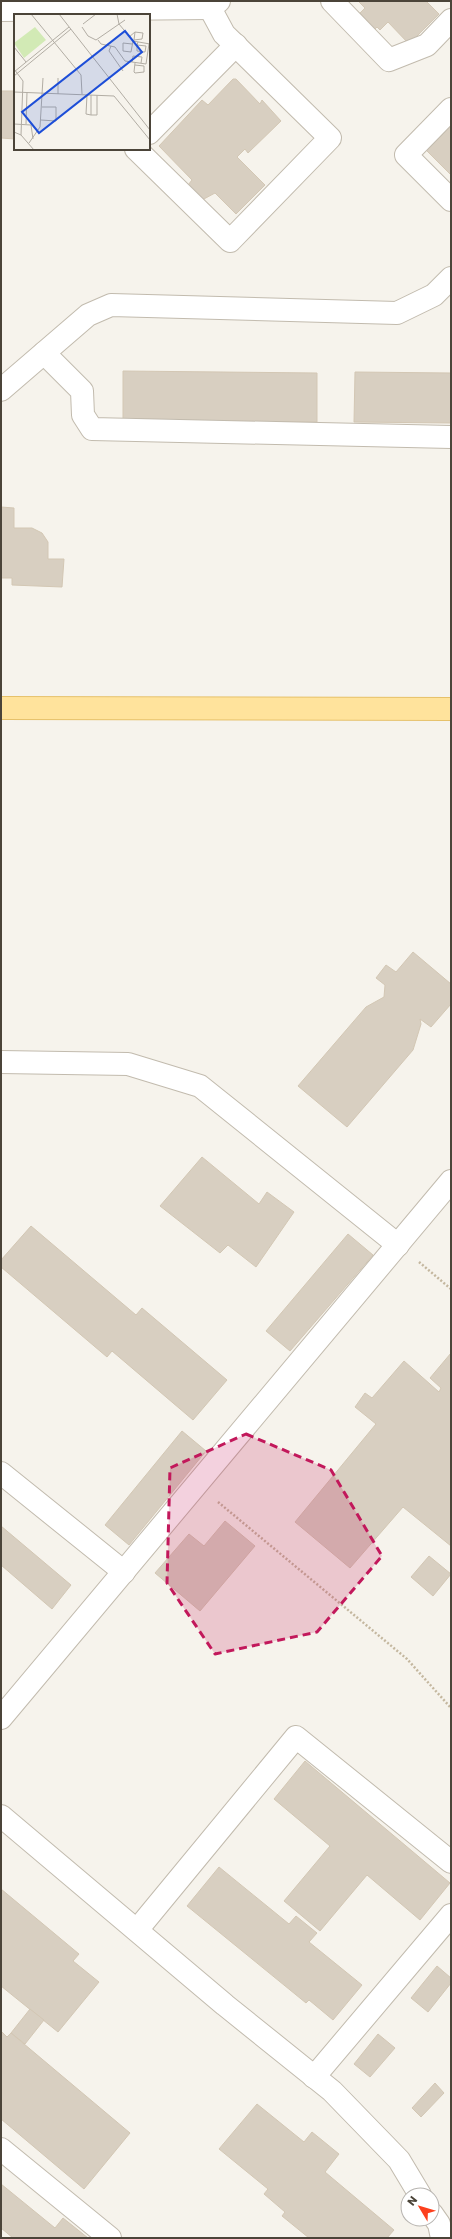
<svg xmlns="http://www.w3.org/2000/svg" width="452" height="2239" viewBox="0 0 452 2239" font-family="Poppins,sans-serif">
  <rect width="100%" height="100%" fill="#f6f3ec"/>
  <g fill="#d8cfc1" stroke="#d3c7b4">
    <polygon points="358,1 426,1 439,14 409,44 388,22 380,30 377,27 375,29 360,13 365,8"/>
    <polygon points="233,79 236,79 260,104 262,100 281,121 248,153 245,149 237,157 265,185 236,214 215,193 202,200 188,185 192,180 159,146 202,100 208,105"/>
    <polygon points="1,91 15,91 15,139 1,138"/>
    <polygon points="451,123 451,175 425,149"/>
    <polygon points="123,371 317,373 317,422 123,420"/>
    <polygon points="355,372 451,373 451,423 354,422"/>
    <polygon points="1,507 14,508 14,528 32,528 42,533 48,542 48,559 64,559 62,587 12,585 12,578 1,578"/>
    <polygon points="413,952 451,984 451,1004 431,1027 420,1019 421,1024 413,1050 347,1127 298,1086 366,1007 384,997 385,985 376,978 386,965 396,972"/>
    <polygon points="202,1157 259,1204 267,1192 294,1212 256,1267 228,1245 220,1253 160,1206"/>
    <polygon points="31,1226 136,1315 142,1308 227,1380 193,1420 112,1351 107,1357 1,1267 1,1260"/>
    <polygon points="348,1234 373,1255 290,1351 266,1331"/>
    <polygon points="451,1353 451,1546 403,1507 350,1568 295,1522 376,1424 355,1407 365,1393 372,1398 404,1361 439,1392 441,1388 430,1378"/>
    <polygon points="182,1431 206,1451 129,1545 105,1525"/>
    <polygon points="225,1521 255,1546 200,1611 155,1573 189,1534 204,1546"/>
    <polygon points="1,1526 71,1585 52,1609 1,1565"/>
    <polygon points="429,1556 451,1574 433,1596 411,1577"/>
    <polygon points="305,1761 450,1883 420,1920 367,1875 320,1931 284,1901 330,1846 274,1799"/>
    <polygon points="219,1867 289,1924 296,1916 317,1933 309,1942 362,1985 333,2020 309,2000 306,2003 187,1906"/>
    <polygon points="1,1889 79,1954 73,1961 99,1982 58,2032 1,1986"/>
    <polygon points="437,1966 451,1978 451,1983 428,2012 411,1998"/>
    <polygon points="30,2009 44,2020 25,2044 11,2033"/>
    <polygon points="1,2031 7,2037 11,2033 130,2133 84,2189 1,2119"/>
    <polygon points="378,2034 395,2048 370,2077 354,2064"/>
    <polygon points="435,2083 444,2093 421,2117 412,2108"/>
    <polygon points="257,2104 304,2142 312,2132 339,2154 325,2172 394,2230 387,2238 309,2238 282,2216 285,2212 264,2194 268,2189 219,2149"/>
    <polygon points="1,2184 55,2228 63,2218 88,2238 13,2238 1,2228"/>
  </g>
  <g fill="none" stroke-linecap="round" stroke-linejoin="round">
    <g stroke="#c2bbae" stroke-width="24">
      <g id="minor">
        <polyline points="332,1 389,60 427,45 451,20"/>
        <polyline points="1,10 210,8 219,1"/>
        <polyline points="451,109 406,155 451,200"/>
        <polyline points="149,133 236,45"/>
        <polyline points="136,149 230,241 330,138 224,34 210,8"/>
        <polyline points="44,353 82,391 83,415 92,429 451,437"/>
        <polyline points="1,390 88,315 111,305 397,313 434,295 451,278"/>
        <polyline points="1,1062 128,1064 200,1086 398,1245"/>
        <polyline points="1,1473 124,1572"/>
        <polyline points="1,1718 451,1181"/>
        <polyline points="1,1816 225,2005 332,2091 399,2160 420,2195"/>
        <polyline points="137,1930 296,1737 451,1862"/>
        <polyline points="314,2077 451,1915"/>
        <polyline points="1,2149 110,2238"/>
        <polyline points="432,2214 439,2224 442,2238"/>
      </g>
    </g>
    <g stroke="#e6c16a" stroke-width="24">
      <polyline id="major" points="1,708 451,709"/>
    </g>
    <g stroke="#c4b79f" stroke-width="2.5" stroke-dasharray="2 2" stroke-linecap="butt">
      <polyline points="419,1262 451,1289"/>
      <polyline points="218,1502 407,1659 451,1708"/>
    </g>
    <use href="#minor" stroke="#fff" stroke-width="22"/>
    <use href="#major" stroke="#ffe39c" stroke-width="22"/>
  </g>
  <path fill="#c2185b" fill-opacity="0.2" stroke="#c2185b" stroke-width="3" stroke-dasharray="8 5" stroke-linejoin="round" d="M246 1434 331 1470 382 1556 317 1632 215 1654 167 1583 170 1468Z"/>
  <g transform="translate(14 14)">
    <rect width="136" height="136" fill="#f6f3ec"/>
    <path d="M21 13 32 26 10 44 0 29Z" fill="#d2eab5"/>
    <path fill="none" stroke="#b2ada4" stroke-width="1" d="M17 0 67 61 68 80M45 0 136 116M103 0 105 10 119 27 136 30M69 10 82 0M68 13 74 22 82 26 111 6M115 23 121 18 129 19 128 25 120 26 121 18M84 26 87 30 101 33 111 47 132 50 135 30M118 30 109 29V37L117 38 119 27M123 31 132 32 131 38 123 37V31L124 28M97 32 95 37 109 57M0 33 12 48M118 48 119 42 128 43 127 49M121 51 130 52V58L121 59 120 58 121 49M0 55 9 67 7 121M0 58 55 13M0 62 57 15M0 78 100 82 136 126M44 80V64M73 81 72 100 77 101H83V81M77 101V81M27 106 42 107V93H28M0 110 17 111 19 125M12 110 13 78M0 118 7 121 20 136M15 129 26 113 29 64"/>
    <path fill="#1d4ed8" fill-opacity="0.15" stroke="#1d4ed8" stroke-width="2" d="M111 17 128 38 25 119 8 98Z"/>
    <rect width="136" height="136" fill="none" stroke="#4b4439" stroke-width="2"/>
  </g>
  <rect width="452" height="2239" fill="none" stroke="#4b4439" stroke-width="4"/>
  <g transform="translate(420 2207) rotate(308)"><circle r="19" fill="#ffffff" stroke="#b7b4b0"/>
  <path d="M0-3L7 15L0 10L-7 15Z" fill="#fc3f1d"/>
  <text y="-6" font-size="11" font-weight="bold" text-anchor="middle" fill="#4b4439">N</text>
  </g>
</svg>
